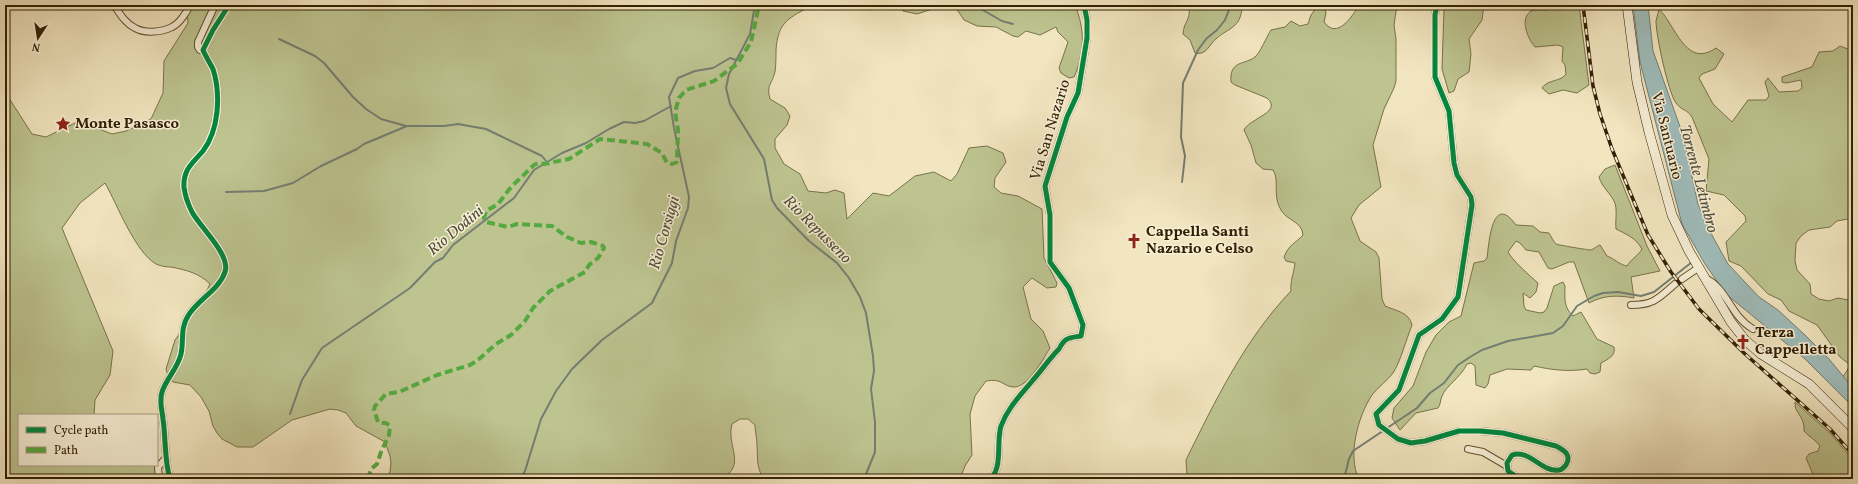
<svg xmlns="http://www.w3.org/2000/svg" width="1858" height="484" viewBox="0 0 1858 484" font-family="Vollkorn,serif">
  <rect width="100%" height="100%" fill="#f2e6c0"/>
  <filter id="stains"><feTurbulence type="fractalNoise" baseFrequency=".005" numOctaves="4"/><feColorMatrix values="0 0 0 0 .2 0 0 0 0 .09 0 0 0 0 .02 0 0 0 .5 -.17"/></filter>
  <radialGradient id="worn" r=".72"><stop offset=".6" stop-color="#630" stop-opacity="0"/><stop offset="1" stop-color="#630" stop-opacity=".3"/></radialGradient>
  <g fill="#bdc490" stroke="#78724a">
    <path d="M186 5H813C789 18 778 21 776 50 776 57 776 65 775 72 772 84 766 85 770 99L785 108 790 116 787 125 775 139V148L784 164 800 174 808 191 826 193 835 190 844 193 847 219 873 193 889 196 915 176 934 172 951 181 957 174 969 148 987 146 1003 153 1006 162 995 178 994 187 1001 193 1018 196 1042 209 1044 258 1057 283 1056 287 1047 288 1032 278 1023 287 1031 319 1043 331 1050 348C1043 359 1028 388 1013 387 1002 386 1003 378 986 381L975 396 970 414 972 455 965 466 960 479H763C756 464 758 460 757 445 757 438 755 432 755 425L748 419H740L732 424C726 446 747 464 722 479H385L390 472 391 463 390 456 385 442 356 426 346 413 338 410 330 409 292 420 253 447H237L222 439 217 433 213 426 209 411 201 397 190 385 173 382 168 376 166 369 175 340 201 303 210 284C199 273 186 270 171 267 166 267 160 266 156 264 135 252 117 204 105 183L80 203 62 228 113 351 110 375 95 400 94 415H19V465H154L163 479H5V92L32 134 46 137 79 121 112 134 126 131 151 119 163 93 164 61 188 23Z"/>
    <polygon points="901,5 945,5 917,14 903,11"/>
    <path d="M950 5H1075C1085 29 1085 53 1074 77L1069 78 1061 73 1059 68 1068 42 1058 32 1056 27 1040 35 1026 31 1018 37 1013 36 996 27 977 26 964 20 956 8Z"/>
    <path d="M1189 5H1239L1242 8C1240 28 1230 27 1217 38 1209 44 1207 56 1195 53L1190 40 1183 34C1184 20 1191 22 1189 5Z"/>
    <path d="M1359 5H1397L1394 25 1396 39V81L1394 88 1384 109 1373 145 1381 187 1359 205 1351 218 1360 241 1376 252 1379 258 1382 299 1385 306C1396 311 1409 312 1412 325 1407 337 1400 363 1393 373 1387 381 1378 387 1372 395 1358 416 1347 456 1359 479H1190L1187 474 1186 460C1215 401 1245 339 1291 291 1290 281 1294 273 1295 263L1286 261 1284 257C1289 244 1295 244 1303 235 1302 221 1287 221 1281 210 1272 196 1280 180 1273 170L1263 169 1256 163 1251 145 1244 130C1250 118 1283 112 1267 98L1235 85 1231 82C1229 60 1245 65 1255 57 1260 53 1267 36 1271 30L1285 27 1291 21 1300 26 1308 24 1311 15 1317 7H1321L1325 9 1326 13 1324 22C1337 40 1352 17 1359 5Z"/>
    <polygon points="1445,5 1484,5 1482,20 1469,39 1471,54 1469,72 1458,79 1454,91 1449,93 1442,69 1444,10"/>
    <path d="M1551 5H1579L1589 85 1577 93 1563 90 1549 94 1542 88C1548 79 1561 82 1566 74L1565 65 1562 61 1563 47 1558 45 1535 47C1528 39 1519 19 1531 11 1535 9 1543 10 1548 10Z"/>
    <path d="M1659 9C1676 26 1686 69 1716 48L1724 54 1715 69 1702 74 1699 78 1713 104 1732 122 1748 100H1766L1769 96 1765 82 1768 78 1779 92 1798 91 1802 88 1801 80 1786 83 1782 82V77L1812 67 1819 52 1833 51 1840 46 1853 51V218L1837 221 1830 227 1809 230 1801 236 1796 243 1795 261 1797 270 1810 284 1811 294 1819 299 1829 301 1838 298 1853 301V377L1847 387 1839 380 1845 374 1850 365 1840 357 1817 325 1789 311 1781 300 1768 294 1741 266 1729 261 1726 242 1746 221 1745 216 1724 195 1706 191 1709 159 1692 117C1688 110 1681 110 1676 103 1668 92 1656 35 1656 21 1657 17 1658 13 1659 9Z"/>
    <path d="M1615 165 1647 246 1660 271 1631 277 1634 298C1617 295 1604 295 1589 303L1574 262H1569L1552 269 1548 268 1539 252 1526 250 1520 243 1516 241 1508 252C1511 259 1531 277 1538 283L1536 292 1530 298 1523 293 1524 306 1526 310 1540 313 1544 312 1547 308 1554 286 1563 282 1565 286C1565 297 1563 307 1573 316L1581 312 1597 339 1614 347C1616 356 1608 359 1601 363L1600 372 1595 374 1590 373 1587 369C1569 372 1552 370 1534 366L1531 370 1507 369 1490 375 1488 384 1485 388 1476 385 1475 366 1471 363 1467 364C1461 377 1446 386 1442 396 1440 400 1441 404 1438 408L1416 413 1400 430 1392 418 1394 408 1413 386 1426 352 1436 335 1449 322 1461 316 1474 263 1484 261 1487 258C1489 243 1492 192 1516 225L1533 226 1540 232 1549 233C1551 236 1553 241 1556 244 1558 245 1588 250 1591 250 1594 249 1597 246 1600 245L1607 256C1615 259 1620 265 1627 266 1632 258 1639 255 1642 249 1636 238 1626 234 1616 229 1615 220 1618 209 1614 201 1610 193 1602 187 1599 177L1605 169Z"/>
    <path d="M1795 402 1830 433 1853 460V479H1815L1806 458 1809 454 1818 451 1820 446C1816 440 1809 437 1804 431 1805 415 1794 414 1795 402Z"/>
  </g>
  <polygon fill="#9fbdbc" stroke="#747e72" points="1633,5 1648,5 1653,51 1683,135 1698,204 1713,237 1728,264 1759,297 1778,310 1805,335 1829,359 1853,388 1853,407 1805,359 1726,294 1705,264 1682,224 1640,62"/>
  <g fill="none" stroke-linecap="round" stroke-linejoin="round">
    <g stroke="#747e72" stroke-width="2">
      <polyline points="755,5 750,34 729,74 726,88 730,104 764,159 772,200 777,208 809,241 837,263 849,278 860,297 866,313 873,356 874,371 871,389 875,422 875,452 864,479"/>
      <polyline points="974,5 1002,21 1013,24"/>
      <polyline points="279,39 315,56 324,63 353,97 366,109 381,119 406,126"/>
      <polyline points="1182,182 1185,156 1181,137 1183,83 1198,50 1206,39 1217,30 1225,20 1231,5"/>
      <polyline points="226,192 264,191 293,183 321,166 357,149 364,144 407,126 444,126 458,124 486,129 542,156 546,161"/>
      <polyline points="290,414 302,380 322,348 410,288 435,262 443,258 453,245 514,198 534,170 562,153 586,143 609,129 624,122 635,123 644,121 671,106"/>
      <polyline points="520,479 525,471 541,419 556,391 572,369 602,340 652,303 672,263 676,241 688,208 689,197 674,128 669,97 678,78 695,71 713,68 730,58 736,60"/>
      <polyline points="1344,479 1349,459 1353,451 1417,408 1430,393 1444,383 1458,365 1470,357 1482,350 1508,341 1553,333 1563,326 1577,306 1594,296 1603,293 1618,292 1641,296 1654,292 1692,262"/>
    </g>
    <g stroke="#635232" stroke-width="8">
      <g id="minor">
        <path d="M114 5C120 14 125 23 135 28 145 34 162 32 172 27 179 24 187 12 190 5"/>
        <path d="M1437 5 1435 15V77L1449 111 1454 163 1457 175 1471 197 1472 205 1458 297 1442 319 1419 335 1399 390 1376 414 1379 425 1398 439 1411 443 1425 441 1459 431H1480L1503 433 1556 446C1564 450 1572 455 1566 465 1564 467 1562 470 1559 470 1542 473 1530 449 1512 455L1507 463 1508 471 1517 477 1524 479"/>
        <polyline points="203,50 200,50 198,47 198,42 215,5"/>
        <path d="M1705 278C1727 288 1731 317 1753 329"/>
        <polyline points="1682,279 1698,268"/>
        <path d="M1631 305C1654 305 1659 298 1675 284"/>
        <polyline points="1468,449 1483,452 1507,466"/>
        <polyline points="159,479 158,467 165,459"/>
        <path d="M170 479C164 459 166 439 163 419 162 409 159 402 162 392 166 379 178 368 181 354 184 341 180 328 188 316 197 300 219 290 225 272 231 255 200 227 192 212 188 204 185 196 184 187 183 169 193 163 203 151 219 130 221 94 213 69 210 63 206 57 203 50L213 30 229 5"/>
        <path d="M991 479C1003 465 996 443 1001 426 1008 407 1021 395 1033 380 1042 370 1049 359 1059 349 1065 337 1069 338 1081 336L1083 325 1069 288 1050 262V215L1045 186 1067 117 1078 93 1087 38V20L1084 5"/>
      </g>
    </g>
    <g stroke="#332003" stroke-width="10">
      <polyline id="secondary" points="1627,5 1637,82 1649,132 1672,215 1689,251 1731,322 1745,340 1761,354 1809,384 1853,428"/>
    </g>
    <use href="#minor" stroke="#f7efd6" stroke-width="6"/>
    <use href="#secondary" stroke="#f7efd6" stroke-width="9"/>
    <g stroke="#332003" stroke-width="3.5">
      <polyline id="rail" points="1583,5 1593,86 1600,114 1612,149 1648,235 1671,272 1699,309 1745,354 1830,429 1853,455"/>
    </g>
    <use href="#rail" stroke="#f7efd6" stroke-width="2" stroke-dasharray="6" stroke-linecap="butt"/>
    <polyline stroke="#54aa40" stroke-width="4" stroke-dasharray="8 4" stroke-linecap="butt" points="368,479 371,469 377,464 381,452 389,435 390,426 386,423 381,423 378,422 374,410 375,406 386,394 399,392 437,375 470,365 478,360 496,344 511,335 525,321 533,308 550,291 585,272 589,265 598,258 604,248 603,246 591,242 581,243 567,237 552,226 517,224 508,227 486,222 484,218 486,211 498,204 511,187 534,165 538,163 544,164 569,159 600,139 647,144 662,153 667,163 672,164 677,162 678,130 675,112 679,98 686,90 714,81 737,64 751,42 759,5"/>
    <g stroke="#f7efd6" stroke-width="8">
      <g id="cycleway">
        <path d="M1437 5 1435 15V77L1449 111 1454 163 1457 175 1471 197 1472 205 1458 297 1442 319 1419 335 1399 390 1376 414 1379 425 1398 439 1411 443 1425 441 1459 431H1480L1503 433 1556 446C1564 450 1572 455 1566 465 1564 467 1562 470 1559 470 1542 473 1530 449 1512 455L1507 463 1508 471 1517 477 1524 479"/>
        <path d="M170 479C164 459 166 439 163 419 162 409 159 402 162 392 166 379 178 368 181 354 184 341 180 328 188 316 197 300 219 290 225 272 231 255 200 227 192 212 188 204 185 196 184 187 183 169 193 163 203 151 219 130 221 94 213 69 210 63 206 57 203 50L213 30 229 5"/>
        <path d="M991 479C1003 465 996 443 1001 426 1008 407 1021 395 1033 380 1042 370 1049 359 1059 349 1065 337 1069 338 1081 336L1083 325 1069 288 1050 262V215L1045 186 1067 117 1078 93 1087 38V20L1084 5"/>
      </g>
    </g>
    <use href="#cycleway" stroke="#00873e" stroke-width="5"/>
  </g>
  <defs>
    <g id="sight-bare" transform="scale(1.2)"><path d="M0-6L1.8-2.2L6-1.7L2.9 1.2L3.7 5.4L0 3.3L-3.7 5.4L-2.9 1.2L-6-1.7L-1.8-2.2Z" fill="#8f2418" stroke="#f7efd6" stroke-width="2.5" paint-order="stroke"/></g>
    <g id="church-bare" transform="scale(1.2)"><path d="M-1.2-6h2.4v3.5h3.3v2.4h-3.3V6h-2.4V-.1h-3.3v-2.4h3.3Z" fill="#8f2418" stroke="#f7efd6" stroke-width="2.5" paint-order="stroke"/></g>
  </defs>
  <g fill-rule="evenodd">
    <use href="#sight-bare" x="63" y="124"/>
    <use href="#church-bare" x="1134" y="241"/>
    <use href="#church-bare" x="1743" y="342"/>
  </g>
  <g text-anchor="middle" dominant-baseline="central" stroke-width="3" stroke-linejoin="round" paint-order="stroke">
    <g font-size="15" font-weight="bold" fill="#332003" stroke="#f7efd6" text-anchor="start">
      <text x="75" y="124">Monte Pasasco</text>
      <text x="1146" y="232">Cappella Santi<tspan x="1146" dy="17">Nazario e Celso</tspan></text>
      <text x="1755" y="333">Terza<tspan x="1755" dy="17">Cappelletta</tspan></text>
    </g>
    <g font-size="15" fill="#332003" stroke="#f7efd6">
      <text transform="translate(1051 130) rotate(-73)">Via San Nazario</text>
      <text transform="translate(1666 136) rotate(76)">Via Santuario</text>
    </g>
    <g font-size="16" font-style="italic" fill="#534f3a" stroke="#f7efd6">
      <text transform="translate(1698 179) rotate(75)">Torrente Letimbro</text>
      <text transform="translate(817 230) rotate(45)">Rio Repusseno</text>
      <text transform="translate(456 231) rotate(-40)">Rio Dodini</text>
      <text transform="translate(665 233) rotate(-74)">Rio Corsiggi</text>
    </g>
  </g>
  <rect width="1858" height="484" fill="none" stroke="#f2e6c0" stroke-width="20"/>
  <rect x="6" y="6" width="1846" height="472" fill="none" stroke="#332003" stroke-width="2"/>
  <rect x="10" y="10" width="1838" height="464" fill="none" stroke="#332003"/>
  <rect x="18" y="414" width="140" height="52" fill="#f7efd6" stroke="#a99c82"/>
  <rect x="26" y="427" width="20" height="6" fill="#00873e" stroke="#a99c82"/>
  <text x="54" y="434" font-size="12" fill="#332003">Cycle path</text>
  <rect x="26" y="447" width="20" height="6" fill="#54aa40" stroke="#a99c82"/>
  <text x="54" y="454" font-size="12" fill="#332003">Path</text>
  <g transform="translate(38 38) rotate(192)" stroke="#f7efd6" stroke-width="3" paint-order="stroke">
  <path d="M0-3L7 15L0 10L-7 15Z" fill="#332003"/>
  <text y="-6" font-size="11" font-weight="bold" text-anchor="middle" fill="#332003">N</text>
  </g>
  <rect width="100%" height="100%" filter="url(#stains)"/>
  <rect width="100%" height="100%" fill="url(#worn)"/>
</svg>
